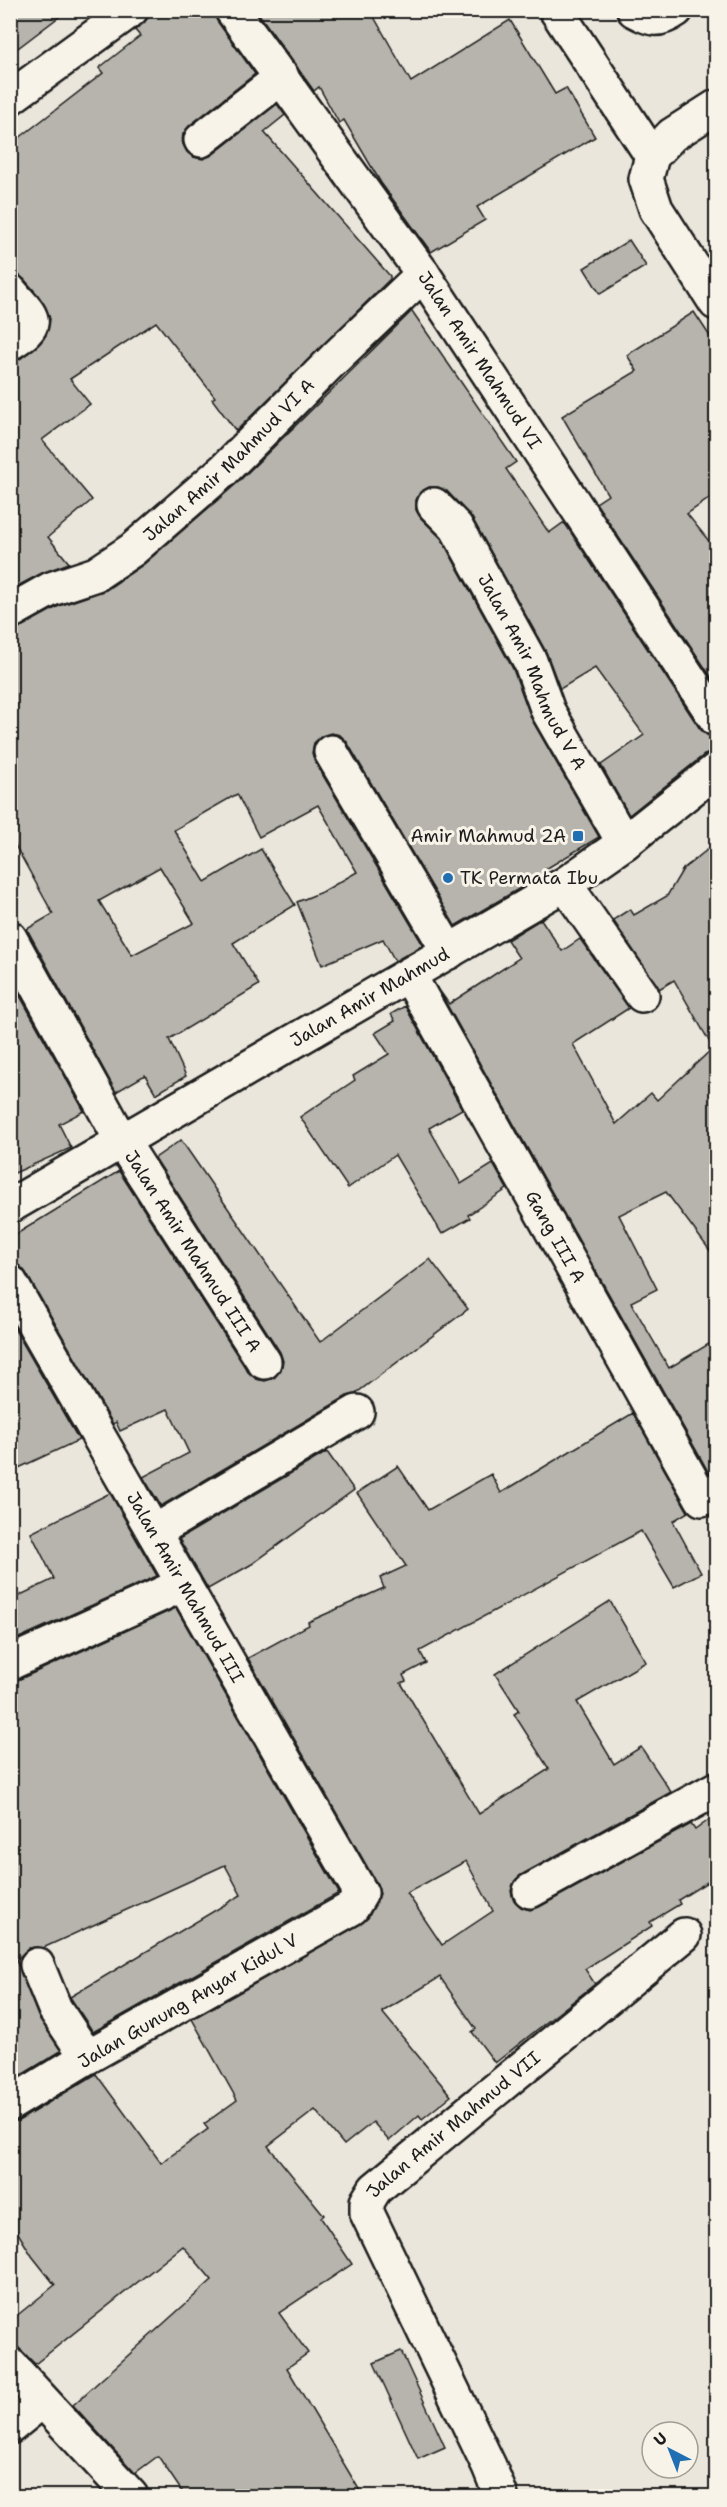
<svg xmlns="http://www.w3.org/2000/svg" width="727" height="2507" viewBox="0 0 727 2507" font-family="'Shantell Sans',sans-serif">
  <rect width="100%" height="100%" fill="#eae6dc"/>
  <filter id="ink" filterUnits="userSpaceOnUse"><feTurbulence type="fractalNoise" baseFrequency=".0167" numOctaves="2"/><feDisplacementMap in="SourceGraphic" scale="12" xChannelSelector="R" yChannelSelector="G"/><feConvolveMatrix kernelMatrix="1 2 1 2 8 2 1 2 1" color-interpolation-filters="sRGB"/></filter>
  <g filter="url(#ink)">
    <g fill="#b6b4ac" stroke="#1c1c1c" stroke-width="1.5" fill-rule="evenodd">
      <polygon points="10,10 68,10 10,54"/>
      <polygon points="149,10 213,10 217,21 255,74 189,126 183,134 182,142 187,152 193,157 203,159 212,155 277,104 285,115 264,132 390,276 390,279 236,431 212,399 215,397 156,322 70,379 90,404 42,440 92,500 48,537 69,563 42,573 10,590 10,362 20,359 40,343 47,333 50,319 45,306 38,295 24,279 10,273 10,145 103,73 99,68 140,36 135,30 148,18"/>
      <polygon points="256,10 370,10 411,82 510,20 555,94 566,88 595,137 477,207 485,220 431,252 381,183 344,120 339,123 319,87 314,91"/>
      <polygon points="629,240 646,266 600,294 584,268"/>
      <path d="M412 311 516 462 506 469 549 533 563 523 566 525 700 729 707 735 717 738V752L704 755 629 815 601 765 644 735 595 668 560 689 546 652 472 518 447 491 438 487H429L420 492 416 500V510L421 518 441 538 513 669 532 720 599 837 544 870 546 873 455 926 347 742 340 735 331 733 322 736 314 743 312 753 315 762 423 945 395 961 383 939 322 965 297 902 324 891 357 872 318 805 259 837 237 794 174 830 205 882 261 849 295 905 233 943 259 985 169 1039 186 1076 156 1094 145 1075 116 1092 27 929 53 914 10 836V631L19 628 59 606 106 590 144 564 236 484ZM160 867 194 923 132 955 99 901Z"/>
      <polygon points="694,312 717,347 717,493 687,514 717,551 717,686 596,503 608,495 562,416 637,371 627,355"/>
      <polygon points="717,842 717,1260 666,1192 619,1215 657,1289 631,1302 669,1368 717,1339 717,1472 709,1473 437,987 449,1004 486,980 519,958 507,940 541,919 562,951 580,939 629,1008 573,1044 616,1124 651,1093 657,1100 713,1048 674,980 659,989 613,920 630,909 634,915 667,896 683,869"/>
      <polygon points="10,978 84,1111 59,1124 71,1148 10,1175"/>
      <polygon points="405,1006 462,1109 429,1128 461,1184 493,1164 507,1189 468,1215 470,1218 442,1234 395,1155 348,1188 300,1117 355,1080 353,1076 389,1054 375,1033 395,1021 391,1014"/>
      <polygon points="181,1140 320,1342 430,1259 468,1309 355,1394 347,1396 161,1506 143,1477 189,1453 168,1409 120,1431 116,1422 113,1424 26,1273 20,1266 10,1263 10,1238 119,1171 248,1372 256,1379 265,1381 274,1378 281,1370 283,1361 280,1352 155,1158"/>
      <polygon points="10,1321 79,1440 10,1472"/>
      <path d="M633 1413 688 1512 673 1521 701 1573 674 1587 641 1531 420 1651 426 1663 403 1675 406 1681 401 1683 479 1814 549 1769 514 1714 519 1711 495 1674 610 1601 646 1662 577 1702 614 1764 641 1747 671 1792 521 1875 514 1882 511 1891 513 1899 521 1907 530 1910 539 1907 691 1824 695 1830 717 1814V1876L678 1900 680 1904 650 1922 652 1926 585 1969 595 1984 495 2063 472 2032 476 2029 440 1977 382 2012 451 2096 422 2119 419 2115 389 2141 373 2122 344 2145 315 2110 268 2146 324 2215 321 2218 352 2264 279 2313 308 2353 287 2368 363 2496H185L158 2456 135 2473 73 2405 212 2280 183 2246 35 2364 10 2339V2321L55 2285 32 2256 10 2220V2123L20 2120 96 2074 161 2163 208 2129 204 2124 237 2100 192 2019 361 1924 368 1918 380 1894 377 1884 248 1658 309 1625 308 1622 384 1588 380 1578 406 1566 357 1493 398 1466 428 1510 491 1474 501 1493ZM466 1861 493 1911 442 1945 407 1893Z"/>
      <polygon points="327,1452 354,1490 252,1564 208,1589 179,1539"/>
      <polygon points="110,1493 157,1576 10,1642 10,1600 54,1579 31,1533"/>
      <polygon points="176,1608 339,1893 93,2032 70,1997 241,1895 225,1865 43,1948 29,1948 16,1960 38,2016 61,2051 10,2082 10,1681 18,1680"/>
      <polygon points="401,2351 445,2447 418,2459 374,2363"/>
    </g>
    <g fill="none" stroke-linecap="round" stroke-linejoin="round">
      <g stroke="#1c1c1c" stroke-width="38">
        <g id="minor">
          <path id="s1" d="M232 10 423 274 716 719"/>
          <polyline points="556,10 652,156"/>
          <path d="M634 10C652 20 659 22 676 10"/>
          <polyline points="10,98 131,10"/>
          <polyline points="201,140 282,77"/>
          <polyline points="652,156 646,179 656,209 716,303"/>
          <polyline points="652,156 672,135 716,107"/>
          <path d="M10 291C31 317 45 322 10 343"/>
          <path id="s2" d="M434 505 456 527 530 661 548 711 624 843"/>
          <path id="s3" d="M10 612 51 589 96 574 132 550 224 470 335 358 423 274"/>
          <polyline points="331,752 449,952"/>
          <polyline points="565,884 642,995"/>
          <path id="s4" d="M10 938 122 1141 264 1362"/>
          <path id="s5" d="M409 975 702 1499 716 1490"/>
          <path id="s6" d="M10 1206 565 884 624 843 716 770"/>
          <path id="s7" d="M10 1282 361 1893 352 1908 87 2057 10 2104"/>
          <polyline points="154,1532 357,1412"/>
          <polyline points="10,1663 184,1584"/>
          <polyline points="530,1891 716,1789"/>
          <polyline points="37,1965 55,2009 87,2057"/>
          <polyline points="10,2365 131,2496"/>
          <polyline points="10,2427 42,2401"/>
          <path id="s8" d="M501 2496 489 2466 367 2213V2202L375 2189 684 1935"/>
        </g>
      </g>
      <use href="#minor" stroke="#f7f3e8" stroke-width="33"/>
    </g>
  </g>
  <g fill="#1f6fb2" stroke="#f7f3e8" stroke-width="2">
    <rect x="572" y="830" width="12" height="12" rx="3"/>
    <circle cx="448" cy="878" r="6"/>
  </g>
  <g text-anchor="middle" dominant-baseline="central" stroke-width="6" stroke-linejoin="round" paint-order="stroke">
    <g font-size="18" fill="#1c1c1c" stroke="#f7f3e8">
      <text stroke="none"><textPath href="#s1" startOffset="429">Jalan Amir Mahmud VI</textPath></text>
      <text stroke="none"><textPath href="#s3" startOffset="270">Jalan Amir Mahmud VI A</textPath></text>
      <text stroke="none"><textPath href="#s2" startOffset="195">Jalan Amir Mahmud V A</textPath></text>
      <text stroke="none"><textPath href="#s6" startOffset="416">Jalan Amir Mahmud</textPath></text>
      <text stroke="none"><textPath href="#s5" startOffset="300">Gang III A</textPath></text>
      <text stroke="none"><textPath href="#s4" startOffset="363">Jalan Amir Mahmud III A</textPath></text>
      <text stroke="none"><textPath href="#s7" startOffset="352">Jalan Amir Mahmud III</textPath></text>
      <text transform="translate(188 2001) rotate(-30)">Jalan Gunung Anyar Kidul V</text>
      <text stroke="none"><textPath href="#s8" startOffset="441">Jalan Amir Mahmud VII</textPath></text>
    </g>
    <g font-size="18" fill="#1c1c1c" stroke="#f7f3e8" text-anchor="end">
      <text x="566" y="836">Amir Mahmud 2A</text>
      <text x="460" y="878" text-anchor="start">TK Permata Ibu</text>
    </g>
  </g>
  <rect width="727" height="2507" fill="none" stroke="#f7f3e8" stroke-width="36"/>
  <rect x="18" y="18" width="691" height="2471" fill="none" stroke="#1c1c1c" stroke-width="2" filter="url(#ink)"/>
  <g transform="translate(670 2450) rotate(318)"><circle r="28" fill="#f7f3e8" stroke="#9f9d96" stroke-width="1.5"/>
  <path d="M0-4.5L10 22L0 15L-10 22Z" fill="#1f6fb2"/>
  <text y="-9" font-size="16" font-weight="bold" text-anchor="middle" fill="#1c1c1c">U</text>
  </g>
</svg>
